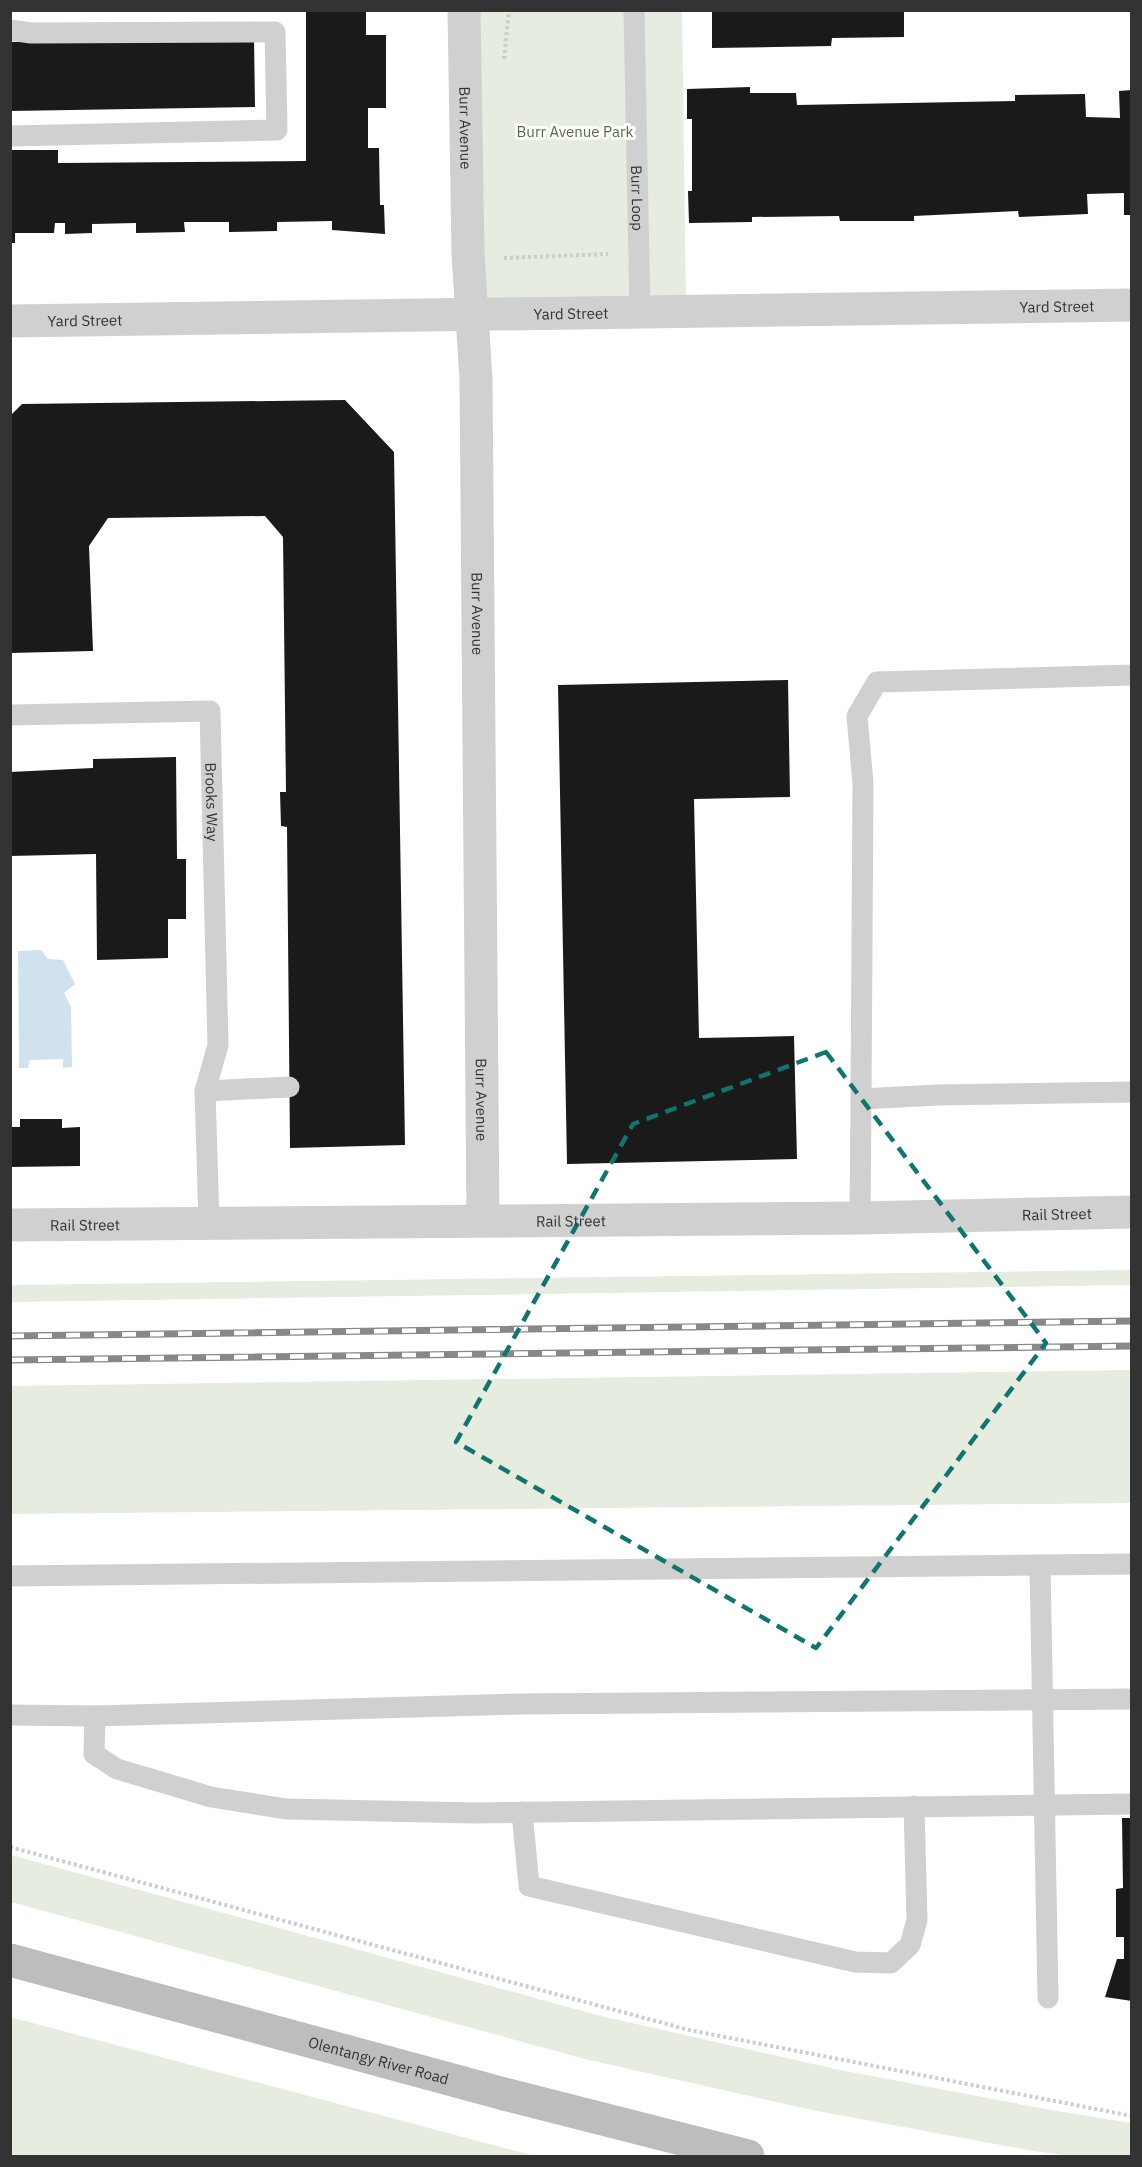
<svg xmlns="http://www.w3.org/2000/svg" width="1142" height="2167" viewBox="0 0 1142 2167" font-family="'IBM Plex Sans',sans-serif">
  <rect width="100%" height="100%" fill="#fff"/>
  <g fill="#e6ecdf">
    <polygon points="464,11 682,11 686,312 472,314"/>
    <polygon points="1132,1270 1131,1285 10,1302 11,1285"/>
    <polygon points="1131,1370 1131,1503 11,1514 11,1386"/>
    <polygon points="11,1855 601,2016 835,2069 1045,2109 1131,2123 1131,2156 1071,2156 1033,2151 812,2110 585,2059 11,1902"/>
    <polygon points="10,2017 535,2156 11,2156"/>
  </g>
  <polygon fill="#cfe2ee" points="41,950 48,959 63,960 75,984 64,993 71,1007 72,1067 63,1068 63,1059 30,1060 28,1068 19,1068 18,951"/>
  <g fill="#1a1a1a">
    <polygon points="306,10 366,10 366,35 386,35 386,108 368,108 368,148 379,148 380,205 384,205 385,234 332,230 332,221 277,222 277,231 229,232 229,222 184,222 185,232 136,233 136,223 92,224 92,233 65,234 65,223 55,223 54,233 15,233 15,243 10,243 10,150 58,150 58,163 306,161"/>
    <polygon points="722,10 904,10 904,37 832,38 831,46 712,48 712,12"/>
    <polygon points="254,38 255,107 10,111 10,42"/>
    <polygon points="750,87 750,93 796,93 797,105 1015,101 1015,95 1085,94 1086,117 1120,118 1119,91 1132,90 1132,215 1124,215 1124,193 1087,194 1088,214 1019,217 1018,211 914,216 914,221 840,221 839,216 752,217 752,222 689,223 688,191 692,191 692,119 687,119 687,89"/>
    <polygon points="345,400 394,452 405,1145 290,1148 287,827 281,826 280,792 286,792 283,537 265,516 108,518 89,546 93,651 10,653 10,416 22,404"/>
    <polygon points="788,680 790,797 694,799 699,1038 794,1036 797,1159 567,1164 558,685"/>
    <polygon points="176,757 177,859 186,859 186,919 168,919 168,958 97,960 96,854 10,856 10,772 93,768 93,759"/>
    <polygon points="20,1119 62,1119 62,1128 80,1127 80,1166 10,1167 10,1127 20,1127"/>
    <polygon points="1122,1818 1132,1818 1132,2001 1105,1997 1117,1959 1124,1959 1124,1937 1116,1937 1116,1889 1123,1888"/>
  </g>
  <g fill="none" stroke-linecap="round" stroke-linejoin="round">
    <g stroke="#cdcdcd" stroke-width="4" stroke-dasharray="3 3" stroke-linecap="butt">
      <polyline points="504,59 509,10"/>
      <polyline points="504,258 608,254"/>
      <polyline points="10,1847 689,2030 1132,2116"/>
    </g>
    <g stroke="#d0d0d0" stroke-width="21">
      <path id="s1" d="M634 10 640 313"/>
      <polyline points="10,30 31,33 275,32 277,130 10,136"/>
      <path id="s2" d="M10 715 210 711 218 1045 205 1091 209 1222"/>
      <polyline points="205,1091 289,1087"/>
      <polyline points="861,1099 863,783 857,716 877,682 1132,675"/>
      <polyline points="860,1218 861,1099 937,1095 1132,1092"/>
      <polyline points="1040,1565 1048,1998"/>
      <polyline points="10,1576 1132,1564"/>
      <polyline points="10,1715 95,1716 520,1704 1132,1699"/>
      <polyline points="95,1716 94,1754 117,1769 211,1797 286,1809 475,1813 1132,1804"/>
      <polyline points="522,1812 529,1886 855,1962 891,1963 910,1945 917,1920 914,1806"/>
    </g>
    <g stroke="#d0d0d0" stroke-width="33">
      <path id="s3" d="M464 10 468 254 476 379 483 1220"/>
      <path id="s4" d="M10 1225 860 1218 1132 1212"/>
    </g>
    <path stroke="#d0d0d0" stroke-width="33" id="s5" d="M10 321 1132 305"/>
    <path stroke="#bdbdbd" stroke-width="33" id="s6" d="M10 1960 508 2095 748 2156"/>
    <g stroke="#888" stroke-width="7">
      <g id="rail">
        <polyline points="10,1336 1132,1321"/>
        <polyline points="10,1360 1132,1346"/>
      </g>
    </g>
    <use href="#rail" stroke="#fff" stroke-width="4.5" stroke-dasharray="14" stroke-linecap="butt"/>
  </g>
  <path fill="none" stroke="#0f766e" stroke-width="4.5" stroke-dasharray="12 8" stroke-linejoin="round" d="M826 1052 1046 1343 816 1648 456 1442 633 1124Z"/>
  <g text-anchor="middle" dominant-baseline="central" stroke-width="6" stroke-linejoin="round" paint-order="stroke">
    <g font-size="15" fill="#333" stroke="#fff">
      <text stroke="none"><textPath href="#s3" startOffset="118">Burr Avenue</textPath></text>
      <text stroke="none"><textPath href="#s1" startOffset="188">Burr Loop</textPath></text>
      <text stroke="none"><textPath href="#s5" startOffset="1047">Yard Street</textPath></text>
      <text stroke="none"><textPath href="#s5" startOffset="561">Yard Street</textPath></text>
      <text stroke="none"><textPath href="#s5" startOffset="75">Yard Street</textPath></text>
      <text stroke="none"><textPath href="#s3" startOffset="604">Burr Avenue</textPath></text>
      <text stroke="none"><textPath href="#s2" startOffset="291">Brooks Way</textPath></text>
      <text stroke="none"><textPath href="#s3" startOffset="1090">Burr Avenue</textPath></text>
      <text stroke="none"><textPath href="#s4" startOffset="1047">Rail Street</textPath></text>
      <text stroke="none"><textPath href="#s4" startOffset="561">Rail Street</textPath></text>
      <text stroke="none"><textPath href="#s4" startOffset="75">Rail Street</textPath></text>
      <text stroke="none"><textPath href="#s6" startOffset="382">Olentangy River Road</textPath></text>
    </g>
    <g font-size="15" fill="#56703f" stroke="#fff">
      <text x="575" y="131">Burr Avenue Park</text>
    </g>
  </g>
  <rect width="1142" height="2167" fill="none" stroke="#333333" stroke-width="24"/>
</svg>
